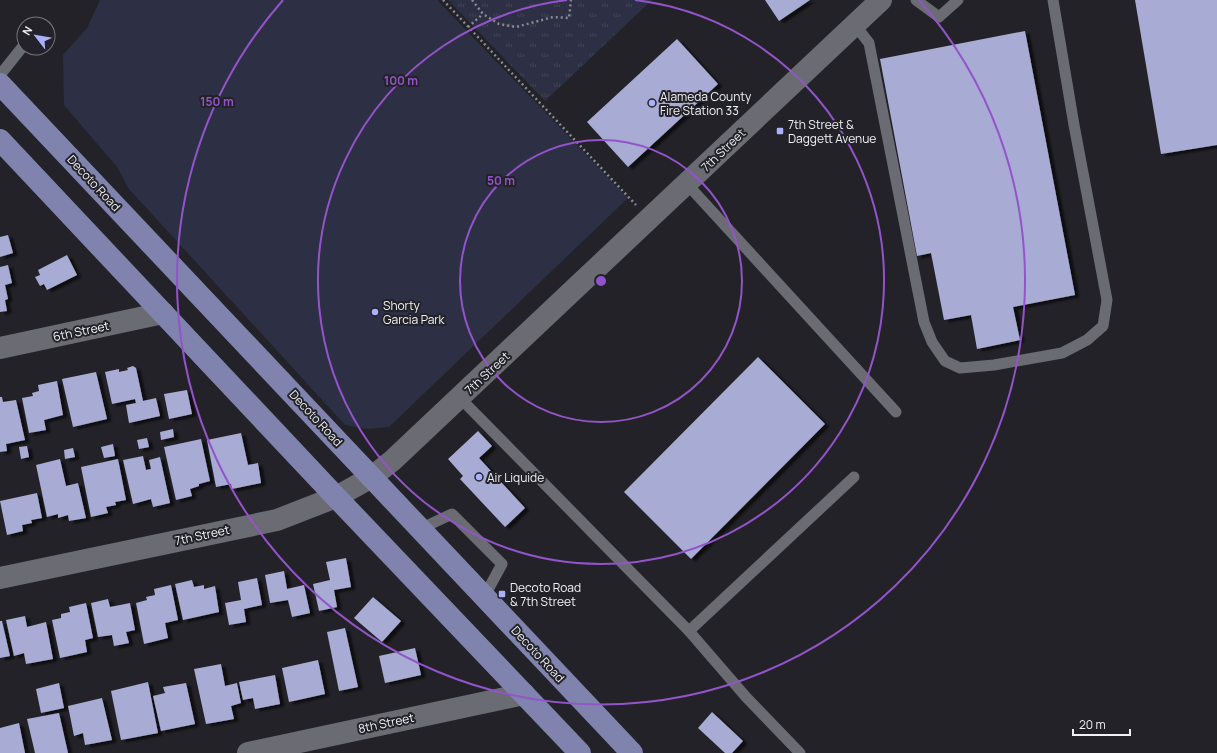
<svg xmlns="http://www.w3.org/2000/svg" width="1217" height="753" viewBox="0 0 1217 753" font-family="Manrope,sans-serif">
  <defs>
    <pattern id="park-tufts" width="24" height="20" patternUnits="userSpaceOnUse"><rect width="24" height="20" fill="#2d2f44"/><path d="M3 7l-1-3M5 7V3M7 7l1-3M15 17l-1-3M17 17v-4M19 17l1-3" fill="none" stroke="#424356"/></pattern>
    <filter id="shadow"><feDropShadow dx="4.5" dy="2.5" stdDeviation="1" flood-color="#0009"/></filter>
  </defs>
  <rect width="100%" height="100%" fill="#222228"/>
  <polygon fill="#2d2f44" points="100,0 437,0 628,198 389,427 367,429 345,425 129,189 117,167 64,105 63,55 87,28"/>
  <polygon fill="url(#park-tufts)" points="448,0 652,0 545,101"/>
  <g fill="#a8acd4" filter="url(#shadow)">
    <polygon points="765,0 810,0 779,21"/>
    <polygon points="1135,0 1217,0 1217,145 1161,154"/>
    <polygon points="1025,31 1075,295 1013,307 1020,340 977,349 971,315 944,320 931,253 917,256 880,59"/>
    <polygon points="677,39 718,84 628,167 587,122"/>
    <polygon points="8,235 13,253 0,257 0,237"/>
    <polygon points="67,255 77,275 47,290 44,284 40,286 35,277 40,275 38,270"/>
    <polygon points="8,265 12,283 5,285 8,299 5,300 7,311 0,312 0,267"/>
    <polygon points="758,357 825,424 691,559 624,492"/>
    <polygon points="133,366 136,368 143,401 156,398 160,416 129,423 126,405 136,403 135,399 112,404 105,372 119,369 119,372 128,370 127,368"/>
    <polygon points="96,372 107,419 73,427 62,379"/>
    <polygon points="57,381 63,415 44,420 46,430 29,433 22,398 33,396 32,393 39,391 38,385"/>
    <polygon points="187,390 192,414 169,419 164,394"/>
    <polygon points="0,397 2,397 3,402 16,400 25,440 6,444 7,451 0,452"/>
    <polygon points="173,429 174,437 161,440 160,432"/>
    <polygon points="478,431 492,446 479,458 525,508 505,527 460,479 463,476 448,459"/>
    <polygon points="241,433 248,465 258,463 261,483 232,489 231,484 216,487 207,440"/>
    <polygon points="147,438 149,447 139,449 137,440"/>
    <polygon points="201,439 210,481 199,484 199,486 190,489 192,496 176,500 164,447"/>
    <polygon points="113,444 115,456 104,458 101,447"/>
    <polygon points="27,446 29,457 21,459 19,447"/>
    <polygon points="73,448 75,457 65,459 64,450"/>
    <polygon points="143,456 146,470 151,469 149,460 160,457 170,503 153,507 151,499 133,504 123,460"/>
    <polygon points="60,459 66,486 78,483 86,518 69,521 68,515 58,518 58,514 47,517 36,465"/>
    <polygon points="118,459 126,500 115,502 116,505 106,507 108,513 91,517 81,467"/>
    <polygon points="37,493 42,518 31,520 32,523 22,525 23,531 7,535 0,501"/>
    <polygon points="346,558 351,587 334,590 337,607 319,611 313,584 330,580 326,562"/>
    <polygon points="284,571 287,589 304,585 310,613 292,617 288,600 270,603 265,575"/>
    <polygon points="257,578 262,605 244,609 246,622 229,625 225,603 241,600 238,582"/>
    <polygon points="192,580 194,587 204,585 204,589 215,586 219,612 183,620 175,584"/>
    <polygon points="171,585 178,620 165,623 168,638 144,644 136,603 147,600 146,597 155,595 154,589"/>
    <polygon points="373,597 401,621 382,642 354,618"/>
    <polygon points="108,599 110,607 130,603 135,630 126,632 129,643 114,646 112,635 98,637 91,603"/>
    <polygon points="86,603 93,638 85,640 87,652 60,658 52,620 61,618 61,614 70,612 69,607"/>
    <polygon points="25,616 27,627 46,622 53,659 26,664 24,653 14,656 6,620"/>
    <polygon points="0,621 2,621 10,656 0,658"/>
    <polygon points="345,628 358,687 339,691 327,632"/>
    <polygon points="415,648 421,675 385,683 379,656"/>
    <polygon points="318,660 325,694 289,702 282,668"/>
    <polygon points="221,664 225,686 237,683 241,703 231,706 234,719 206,724 194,669"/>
    <polygon points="275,675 280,704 255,709 253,698 243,700 239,682"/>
    <polygon points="148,682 158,733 121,740 111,691"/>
    <polygon points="59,683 64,708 41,713 36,689"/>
    <polygon points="186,683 195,724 161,731 153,696 165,693 163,687"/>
    <polygon points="102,698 112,740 85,745 83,733 74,736 68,706"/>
    <polygon points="712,712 743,741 732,753 725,753 698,728"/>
    <polygon points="59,713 68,753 35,753 27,719"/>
    <polygon points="19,723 25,753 0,753 0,728"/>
  </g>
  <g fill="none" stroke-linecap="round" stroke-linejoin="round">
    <g stroke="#8a8a8f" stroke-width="2.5" stroke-dasharray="2 3" stroke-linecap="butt">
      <polyline points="443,0 636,205"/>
      <polyline points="472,0 483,14 499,24 516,27 553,17 569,18 571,0"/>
      <polyline points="468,27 483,14"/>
    </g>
    <g stroke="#6b6c73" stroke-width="11">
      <polyline points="916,0 939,17 958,0"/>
      <polyline points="855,25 869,43 924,322 932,342 945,361 960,368 994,365 1062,353 1087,340 1103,326 1107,300 1074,125 1053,0"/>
      <polyline points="0,75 24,45"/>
      <polyline points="687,184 896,412"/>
      <polyline points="460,398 689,631 854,477"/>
      <polyline points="420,529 452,514 502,564 484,597"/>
      <polyline points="689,631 746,697 800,753"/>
    </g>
    <g stroke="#6b6c73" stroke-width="22">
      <polyline points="0,348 163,313"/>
      <polyline points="0,578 277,520 336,497"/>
      <polyline points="248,753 524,694"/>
    </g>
    <polyline stroke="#6b6c73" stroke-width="22" points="336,497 372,477 393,460 881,0"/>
    <g stroke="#7f83ae" stroke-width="22">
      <polyline points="0,84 632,753"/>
      <polyline points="0,140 336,497 580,753"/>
    </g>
  </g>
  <g fill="none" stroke="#9354ca" stroke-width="2">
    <circle cx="601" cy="281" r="141"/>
    <path d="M635 0A283 283 0 1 1 567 0"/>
    <path d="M919 0A424 424 0 1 1 283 0"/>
  </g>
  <g fill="#a9b0fc" stroke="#222228" stroke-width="1.5">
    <circle cx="652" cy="103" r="4"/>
    <rect x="776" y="127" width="8" height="8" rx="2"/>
    <circle cx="375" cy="312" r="4"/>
    <circle cx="479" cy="477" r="4"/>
    <rect x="498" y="590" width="8" height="8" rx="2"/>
  </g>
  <g text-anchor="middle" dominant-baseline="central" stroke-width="4" stroke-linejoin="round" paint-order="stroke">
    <g font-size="12" fill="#f1f2f6" stroke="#222228" text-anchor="start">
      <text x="660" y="96">Alameda County<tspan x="660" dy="14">Fire Station 33</tspan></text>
      <text x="788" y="124">7th Street &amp;<tspan x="788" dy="14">Daggett Avenue</tspan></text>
      <text x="383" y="305">Shorty<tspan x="383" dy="14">Garcia Park</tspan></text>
      <text x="487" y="477">Air Liquide</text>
      <text x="510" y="587">Decoto Road<tspan x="510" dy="14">&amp; 7th Street</tspan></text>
    </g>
    <g font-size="12" fill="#f1f2f6" stroke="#222228">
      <text transform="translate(723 150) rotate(-44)">7th Street</text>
      <text transform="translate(94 183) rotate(47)">Decoto Road</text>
      <text transform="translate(81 331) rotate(-12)">6th Street</text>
      <text transform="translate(487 373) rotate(-43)">7th Street</text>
      <text transform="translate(316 418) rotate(47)">Decoto Road</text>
      <text transform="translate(202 535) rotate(-12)">7th Street</text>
      <text transform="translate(538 654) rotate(47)">Decoto Road</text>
      <text transform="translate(386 723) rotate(-12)">8th Street</text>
    </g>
  </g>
  <circle cx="601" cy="281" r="6" fill="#9354ca" stroke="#222228" stroke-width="2"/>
  <g font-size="12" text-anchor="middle" font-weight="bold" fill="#9354ca" stroke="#222228" stroke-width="4" stroke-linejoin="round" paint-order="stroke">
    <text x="401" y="85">100 m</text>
    <text x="217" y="106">150 m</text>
    <text x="501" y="185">50 m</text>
  </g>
  <g transform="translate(36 36) rotate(301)"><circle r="19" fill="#222228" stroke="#75757a"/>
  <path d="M0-3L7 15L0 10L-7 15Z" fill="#a9b0fc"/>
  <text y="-6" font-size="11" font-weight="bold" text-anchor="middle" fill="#f1f2f6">N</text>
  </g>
  <path d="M1073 729v6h57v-6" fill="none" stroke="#f1f2f6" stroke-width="2"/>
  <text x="1079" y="729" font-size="12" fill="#f1f2f6" stroke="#222228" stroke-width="3" paint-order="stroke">20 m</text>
</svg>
